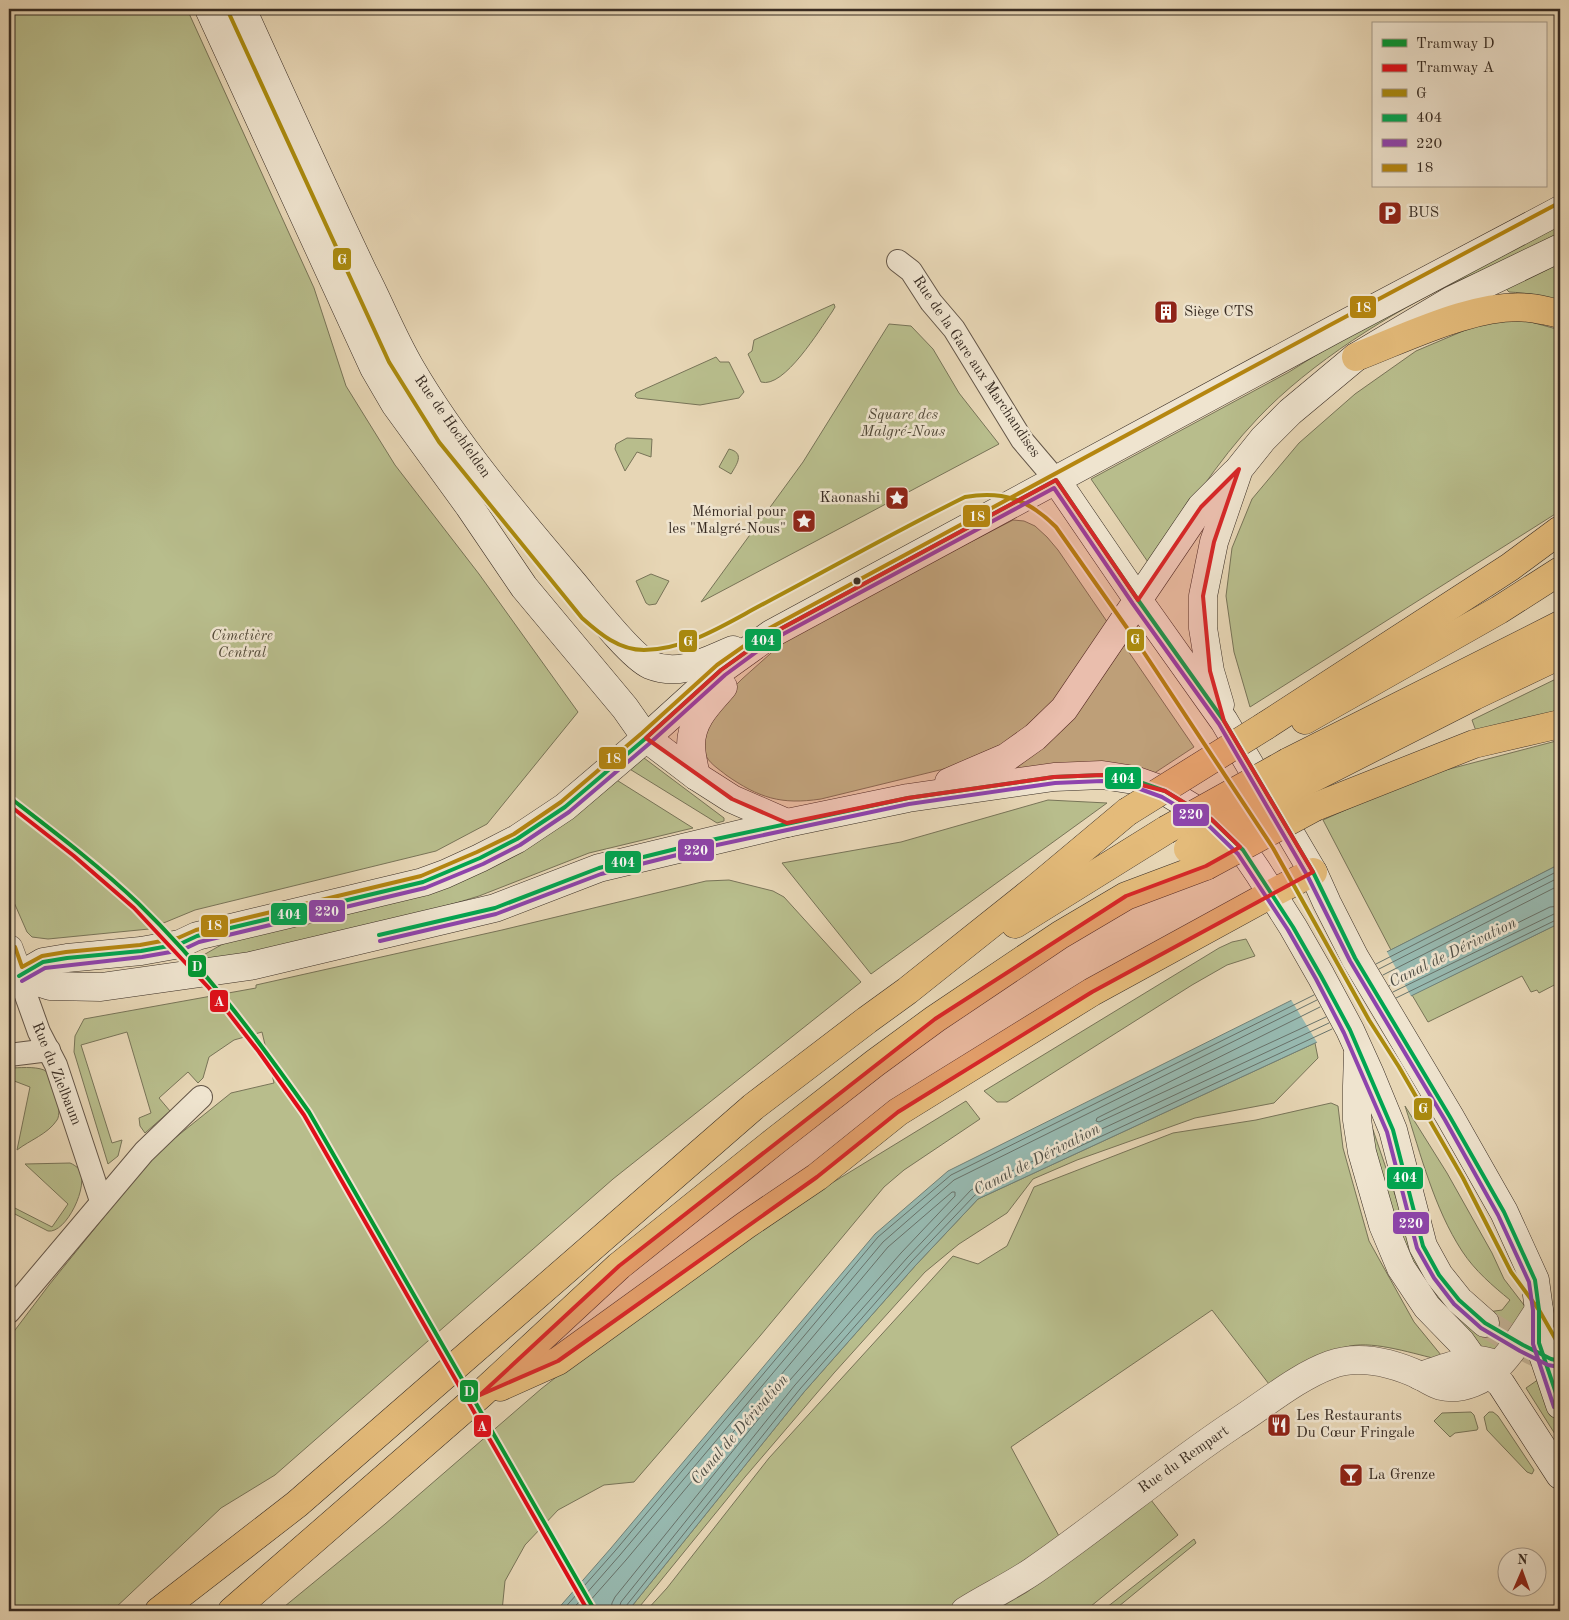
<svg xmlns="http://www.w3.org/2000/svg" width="1569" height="1620" viewBox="0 0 1569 1620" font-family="'Old Standard TT',serif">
  <rect width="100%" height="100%" fill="#e7d6b5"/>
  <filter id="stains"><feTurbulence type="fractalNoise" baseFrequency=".004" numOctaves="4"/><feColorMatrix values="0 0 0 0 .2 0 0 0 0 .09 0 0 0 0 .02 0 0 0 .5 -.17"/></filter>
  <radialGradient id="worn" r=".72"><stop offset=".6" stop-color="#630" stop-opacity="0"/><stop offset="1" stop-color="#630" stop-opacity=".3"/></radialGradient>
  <g fill="#b8bd8c" stroke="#787458">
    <polygon points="9,9 187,9 314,288 346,386 395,465 479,574 578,712 487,824 436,851 195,910 149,929 48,939 32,937 27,932 9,891"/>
    <path d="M1560 222V235C1542 244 1524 254 1506 262 1491 268 1475 273 1460 280 1391 312 1310 363 1258 418 1216 462 1184 515 1150 565L1091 479 1289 372 1356 330Z"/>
    <path d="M1560 262V302C1544 295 1527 293 1509 292L1506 289Z"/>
    <path d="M834 304 835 307 832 312C820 329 784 389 761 382L748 354 752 351 754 340Z"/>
    <polygon points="1520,319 1560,330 1560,511 1250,707 1234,652 1226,596 1232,548 1252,499 1299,443 1355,394 1416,351 1482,323"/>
    <polygon points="889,324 911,326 933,349 959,393 999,444 701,602 803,462"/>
    <polygon points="716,357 720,362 729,362 744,392 739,398 700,405 637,398 635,396 636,393"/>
    <polygon points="627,438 652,439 651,457 637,452 625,471 615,449 616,444"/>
    <path d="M729 449C745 453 737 464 731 474L719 467Z"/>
    <path d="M1013 520 1024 521 1035 526 1047 537 1058 550 1110 626 1065 692 1016 738 948 768 821 799C781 805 759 798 726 775 719 769 708 763 705 753 703 746 703 737 702 730L724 697 742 679 780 645 833 613Z"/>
    <polygon points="651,574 669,581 656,604 649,605 646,603 636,581"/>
    <polygon points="1124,645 1194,747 1153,774 1010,769 1097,685"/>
    <polygon points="1560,677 1560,710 1476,731 1472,720"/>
    <polygon points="1560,740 1560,864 1391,950 1323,820 1419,777"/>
    <polygon points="644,758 724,818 724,821 717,823 628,768"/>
    <polygon points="615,779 693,828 589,853 479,896 456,903 340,934 186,965 235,937 379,903"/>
    <polygon points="1048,800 1107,803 871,974 782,863 901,842"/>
    <polygon points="729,880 773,891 784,897 861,982 613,1179 275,1475 221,1508 112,1611 9,1611 9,1338 49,1285 155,1154 231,1093 274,1083 262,1032 234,1040 209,1057 203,1078 198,1083 188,1072 159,1098 170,1111 145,1133 140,1126 139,1118 151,1113 127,1032 81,1045 112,1143 122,1140 118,1156 108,1164 74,1052 75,1036 84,1019 256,988 256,985 502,930 706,881"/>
    <polygon points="1560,923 1560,982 1539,993 1537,990 1531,992 1522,976 1428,1022 1412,995"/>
    <polygon points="1246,939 1255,956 1227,965 1192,985 1007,1102 997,1102 984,1091 1219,948 1232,942"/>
    <polygon points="1315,1043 1318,1058 1274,1103 1195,1118 1077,1160 1033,1179 1007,1213 959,1244 925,1272 834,1373 745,1477 636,1611 628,1611 804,1392 915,1266 978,1199"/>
    <path d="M9 1068C19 1068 34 1066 44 1070 53 1074 63 1112 57 1120 48 1134 30 1140 17 1150L30 1087 9 1079Z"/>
    <polygon points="966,1101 980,1119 904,1170 884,1187 760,1336 634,1482 604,1485 558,1510 525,1545 505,1581 502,1611 279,1611 385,1524 541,1389 679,1281 809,1197"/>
    <path d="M1331 1103 1338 1106 1343 1148 1369 1241 1414 1322 1441 1355V1360C1414 1354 1376 1341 1350 1346 1325 1351 1294 1375 1272 1388L1212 1310 1011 1447 1060 1538 950 1611H646L667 1588 769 1458 953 1256 978 1264 1007 1246 1034 1187 1173 1133 1256 1120Z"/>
    <path d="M1405 1106 1447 1173 1492 1253 1504 1279 1527 1309 1499 1351H1486L1476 1343 1414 1272 1375 1166 1368 1115 1411 1242 1439 1296 1455 1315 1481 1335 1488 1312 1502 1310 1510 1300C1493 1286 1475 1271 1462 1251 1434 1208 1421 1155 1405 1106Z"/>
    <path d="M70 1163C73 1164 77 1167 79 1169 90 1185 66 1234 48 1231L9 1211V1205L52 1227 68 1204 25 1164Z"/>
    <polygon points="1542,1377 1560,1427 1560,1442 1526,1388"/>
    <polygon points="1471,1412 1474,1415 1478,1428 1477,1430 1455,1433 1450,1437 1434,1421 1442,1413"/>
    <polygon points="1489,1412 1493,1412 1498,1416 1534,1470 1532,1474 1527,1472 1487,1430 1484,1417"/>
    <polygon points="1151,1500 1178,1535 1085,1611 994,1611 1027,1592"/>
    <polygon points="1194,1539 1196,1543 1113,1611 1102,1611"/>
  </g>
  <polygon fill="#97b9b0" stroke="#718178" points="1560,864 1560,923 1315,1043 978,1199 915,1266 804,1392 628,1611 556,1611 611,1548 875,1234 948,1171 1292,1000"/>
  <polygon fill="#e7d6b5" points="1386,950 1412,998 1318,1044 1290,998"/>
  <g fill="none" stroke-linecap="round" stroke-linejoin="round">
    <g stroke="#68726a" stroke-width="1">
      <polyline points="1376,964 1560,870"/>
      <polyline points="1379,969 1560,877"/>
      <polyline points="1383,975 1560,885"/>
      <polyline points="1389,986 1550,907 1560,906"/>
      <polyline points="1393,992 1554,914 1560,913"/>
      <polyline points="1396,998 1556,920 1560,919"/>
      <polyline points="1320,1007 1097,1118 1096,1121 1099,1122 1326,1017"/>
      <polyline points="562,1611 615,1551 878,1237 951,1175 1314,995"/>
      <polyline points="571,1611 620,1555 883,1242 954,1180 1317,1000"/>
      <polyline points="581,1611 626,1560 888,1247 952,1192 955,1192 955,1196 901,1253 790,1380 615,1597 612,1603 611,1611"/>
      <polyline points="618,1611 621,1602 795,1385 907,1258 971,1190 1329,1023"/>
      <polyline points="625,1611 626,1606 800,1389 911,1262 975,1195 1332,1029"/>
    </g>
    <path stroke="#c4b498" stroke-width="28" stroke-dasharray="28 14" stroke-linecap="butt" d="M1485 1323C1508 1337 1533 1355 1560 1361"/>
    <g stroke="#645648" stroke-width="24">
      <g id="minor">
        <polyline points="898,261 911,271 931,302 954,329 1022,440 1056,480"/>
        <polyline points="19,976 39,1032 56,1065 101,1201"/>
        <polyline points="9,1055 49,1050"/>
        <polyline points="9,1312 144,1152 201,1097"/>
      </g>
    </g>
    <g stroke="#645648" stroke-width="29">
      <g id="tertiary">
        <polyline points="9,949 19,976"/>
        <path d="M1420 1376C1430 1373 1441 1369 1451 1366 1470 1360 1476 1357 1495 1364"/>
        <path d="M965 1611C987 1597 1011 1586 1033 1571 1101 1524 1165 1470 1234 1424 1264 1405 1297 1377 1330 1365 1360 1354 1393 1363 1421 1376 1428 1380 1434 1384 1441 1386 1462 1391 1485 1380 1499 1365 1515 1349 1526 1329 1539 1310"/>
      </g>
    </g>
    <g stroke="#382c23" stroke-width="29">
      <g id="secondary">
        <polyline points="209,9 374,368 395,404 469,506 524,587 625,708 646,738 696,776 732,799 787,823"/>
        <path d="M242 9C282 97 322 186 364 274 380 305 393 338 410 367 454 443 516 516 573 583 589 602 630 656 650 665 680 677 706 661 733 650"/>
        <polyline points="1056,480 1138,600 1224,721 1313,872 1327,903 1355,958 1450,1117 1504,1212 1535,1280 1539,1310 1539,1343 1560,1405"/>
        <polyline points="1220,705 1210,671 1203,628 1203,596 1214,542 1239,469 1263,439 1290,412 1356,357 1452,300 1560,248"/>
        <path d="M696 776C694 766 691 755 691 745 691 720 708 704 723 687"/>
        <polyline points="949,782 1007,757 1035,737 1064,709 1201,507 1235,473"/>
        <polyline points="9,976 19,976 50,986 101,987 250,966 495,908 599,868 787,823 908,798 1054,777 1102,775 1134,780 1165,791 1211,819 1243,850 1258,872 1293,927 1321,976 1350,1030 1370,1074 1393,1130 1423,1246 1439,1275 1459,1300 1485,1323"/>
        <polyline points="19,976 43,962 67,958 141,951 180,944 197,936 423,882 445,874 480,858 517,839 565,807 646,738 721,670 771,634 1335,329 1560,210"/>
        <polyline points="1358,1053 1357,1086 1357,1120 1362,1152 1383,1225 1401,1268 1427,1307 1461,1342 1473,1359 1501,1384 1560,1475"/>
      </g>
    </g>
    <g stroke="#382c23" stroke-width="29">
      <g id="trunk">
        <path d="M1356 357C1406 338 1476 302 1530 308 1540 309 1551 312 1560 314"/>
        <polyline points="1305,720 1499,610 1560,571"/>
        <polyline points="1265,726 1510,567 1560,530"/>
        <polyline points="1288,762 1560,625"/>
        <polyline points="1303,783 1474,696 1560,655"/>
        <polyline points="1315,807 1474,744 1560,724"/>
        <polyline points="1015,924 1166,830"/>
        <polyline points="500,1387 558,1361 746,1225 817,1177 898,1112 1092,992 1271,894 1313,872"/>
        <polyline points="159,1611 297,1504 753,1107 867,1020 907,991 1035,889 1127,812"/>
        <polyline points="232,1611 480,1395 619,1266 775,1141 875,1063 935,1019 1060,935 1126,896 1206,866"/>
      </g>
    </g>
    <use href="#minor" stroke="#efe4cf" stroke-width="22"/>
    <use href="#tertiary" stroke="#efe4cf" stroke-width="28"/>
    <use href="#secondary" stroke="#efe4cf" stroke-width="28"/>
    <use href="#trunk" stroke="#e4bb7a" stroke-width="28"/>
    <g stroke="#382c23" stroke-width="29" stroke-linecap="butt">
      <g id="trunk-bridge">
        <polyline points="1127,812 1265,726"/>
        <polyline points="1166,830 1288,762"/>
        <polyline points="1188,849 1303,783"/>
        <polyline points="1206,866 1315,807"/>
      </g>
    </g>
    <use href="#trunk-bridge" stroke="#e4bb7a" stroke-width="28"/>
    <g stroke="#efe4cf" stroke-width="8">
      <path id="bus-1" d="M227 9 389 362 439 442 582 618C600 634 619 650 644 650 688 650 730 621 767 602 833 567 898 530 965 497 1003 490 1029 500 1056 527L1139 645 1273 848 1369 1020 1399 1067 1463 1178 1511 1272 1539 1310 1560 1347"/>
    </g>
    <g stroke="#efe4cf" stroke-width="8">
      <g id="bus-2">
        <polyline points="379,935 495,908 599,868 716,839 908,798 1054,777 1102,775 1134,780 1165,791 1211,819 1243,850 1293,927 1321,976 1350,1030 1393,1130 1423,1246 1439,1275 1459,1300 1485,1323 1523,1345 1551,1359 1560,1361"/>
        <polyline points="19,976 43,962 67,958 141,951 180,944 197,936 423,882 480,858 517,839 565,807 646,738 721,670 771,634 1056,480 1138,600 1224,721 1313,872 1355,958 1450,1117 1504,1212 1535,1280 1539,1310 1539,1343 1560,1405"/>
      </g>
    </g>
    <g stroke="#efe4cf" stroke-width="8">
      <g id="bus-3">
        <polyline points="380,941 496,914 601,874 717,845 909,804 1055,783 1102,781 1132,786 1162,797 1207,824 1238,854 1288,930 1316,979 1344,1033 1387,1132 1417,1248 1434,1278 1454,1304 1481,1328 1520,1351 1548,1365 1559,1367"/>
        <polyline points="22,981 45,968 142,957 182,950 199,942 425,888 483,864 520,845 569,812 650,743 725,675 774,639 1054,488 1133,604 1219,724 1307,875 1350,961 1445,1120 1498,1215 1529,1282 1533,1310 1533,1344 1554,1407"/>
      </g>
    </g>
    <g stroke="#efe4cf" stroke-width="8">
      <polyline id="bus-4" points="15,947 22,967 42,956 66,952 140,945 178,938 196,930 421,876 477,852 514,834 561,802 642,733 717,665 768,629 1332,324 1557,204"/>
    </g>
    <use href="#bus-1" stroke="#aa8a0e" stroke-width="4"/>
    <use href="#bus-2" stroke="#00a651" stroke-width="4"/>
    <use href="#bus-3" stroke="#8e44ad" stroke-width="4"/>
    <use href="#bus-4" stroke="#b58610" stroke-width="4"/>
    <g stroke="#efe4cf" stroke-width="8">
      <path id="tram-1" d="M9 797C53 831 98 865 138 903 203 966 257 1038 309 1112L595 1611"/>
    </g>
    <g stroke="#efe4cf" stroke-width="8">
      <polyline id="tram-2" points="9,805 74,856 134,908 209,988 259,1052 304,1115 588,1611"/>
    </g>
    <use href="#tram-1" stroke="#093" stroke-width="4"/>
    <use href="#tram-2" stroke="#e10d19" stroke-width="4"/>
  </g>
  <path fill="#d62828" fill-opacity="0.2" stroke="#d62828" stroke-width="4" stroke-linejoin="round" d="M1239 469 1214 542 1203 596 1210 671 1224 721 1313 872 1092 992 898 1112 817 1177 558 1361 480 1395 619 1266 935 1019 1126 896 1206 866 1240 847 1211 819 1165 791 1102 775 1054 777 908 798 787 823 732 799 646 738 721 670 771 634 1056 480 1138 600 1201 507Z"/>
  <defs>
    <g id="parking-square" transform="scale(1.25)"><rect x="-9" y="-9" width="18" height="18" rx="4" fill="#8f2418" stroke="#efe4cf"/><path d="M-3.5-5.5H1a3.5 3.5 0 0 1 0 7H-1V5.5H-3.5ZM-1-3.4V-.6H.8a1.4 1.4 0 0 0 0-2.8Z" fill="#fff"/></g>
    <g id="building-square" transform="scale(1.25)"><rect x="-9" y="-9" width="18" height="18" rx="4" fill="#8f2418" stroke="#efe4cf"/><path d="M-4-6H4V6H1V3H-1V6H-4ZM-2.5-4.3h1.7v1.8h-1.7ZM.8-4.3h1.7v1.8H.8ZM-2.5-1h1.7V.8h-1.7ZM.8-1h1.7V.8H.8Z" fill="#fff"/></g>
    <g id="sight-square" transform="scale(1.25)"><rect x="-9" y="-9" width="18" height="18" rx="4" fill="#8f2418" stroke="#efe4cf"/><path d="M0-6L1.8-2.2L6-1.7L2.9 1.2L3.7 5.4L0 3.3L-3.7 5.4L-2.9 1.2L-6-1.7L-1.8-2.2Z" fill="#fff"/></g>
    <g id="restaurant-square" transform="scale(1.25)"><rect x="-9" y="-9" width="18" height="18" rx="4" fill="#8f2418" stroke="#efe4cf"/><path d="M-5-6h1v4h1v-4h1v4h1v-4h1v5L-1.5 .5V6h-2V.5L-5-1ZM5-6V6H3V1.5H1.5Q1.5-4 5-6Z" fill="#fff"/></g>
    <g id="bar-square" transform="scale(1.25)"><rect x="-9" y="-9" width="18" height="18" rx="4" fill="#8f2418" stroke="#efe4cf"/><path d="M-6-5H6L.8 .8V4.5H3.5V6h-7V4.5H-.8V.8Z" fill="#fff"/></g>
  </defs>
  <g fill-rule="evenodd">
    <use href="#parking-square" x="1390" y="213"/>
    <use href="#building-square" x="1166" y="312"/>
    <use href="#sight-square" x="897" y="498"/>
    <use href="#sight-square" x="804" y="521"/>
    <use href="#restaurant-square" x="1279" y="1425"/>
    <use href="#bar-square" x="1351" y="1475"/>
  </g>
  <circle fill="#382c23" stroke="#efe4cf" stroke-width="2" cx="857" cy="581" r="4.5"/>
  <g text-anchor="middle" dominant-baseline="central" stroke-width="5" stroke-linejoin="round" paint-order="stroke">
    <g font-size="15" fill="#382c23" stroke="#efe4cf" text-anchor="start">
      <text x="1408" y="213">BUS</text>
      <text x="1184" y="312">Siège CTS</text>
      <text x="880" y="498" text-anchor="end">Kaonashi</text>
      <text x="786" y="512" text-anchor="end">Mémorial pour<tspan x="786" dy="17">les "Malgré-Nous"</tspan></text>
      <text x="1296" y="1416">Les Restaurants<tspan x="1296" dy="17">Du Cœur Fringale</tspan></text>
      <text x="1368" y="1475">La Grenze</text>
    </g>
    <g font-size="15" fill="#382c23" stroke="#efe4cf">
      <text transform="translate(976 367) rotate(56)">Rue de la Gare aux Marchandises</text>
      <text transform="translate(452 427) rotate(55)">Rue de Hochfelden</text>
      <text transform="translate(56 1074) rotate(68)">Rue du Zielbaum</text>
      <text transform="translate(1184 1460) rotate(-35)">Rue du Rempart</text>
    </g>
    <g font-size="15" font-style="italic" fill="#524938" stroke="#efe4cf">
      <text x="903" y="415">Square des<tspan x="903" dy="17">Malgré-Nous</tspan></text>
      <text x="242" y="636">Cimetière<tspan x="242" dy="17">Central</tspan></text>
    </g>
    <g font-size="16" font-style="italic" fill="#504f46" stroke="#efe4cf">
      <text transform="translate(1453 953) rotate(-26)">Canal de Dérivation</text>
      <text transform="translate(1037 1160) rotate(-27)">Canal de Dérivation</text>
      <text transform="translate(740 1430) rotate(-49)">Canal de Dérivation</text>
    </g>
  </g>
  <g stroke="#efe4cf" stroke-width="2">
    <rect x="332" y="247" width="20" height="24" rx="5" fill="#aa8a0e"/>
    <rect x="1349" y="295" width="28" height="24" rx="5" fill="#b58610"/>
    <rect x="962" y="504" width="29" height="24" rx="5" fill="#b58610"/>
    <rect x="1126" y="628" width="19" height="24" rx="5" fill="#aa8a0e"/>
    <rect x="744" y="628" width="38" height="24" rx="5" fill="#00a651"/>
    <rect x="678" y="629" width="20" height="24" rx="5" fill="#aa8a0e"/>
    <rect x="598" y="746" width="29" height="24" rx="5" fill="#b58610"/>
    <rect x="1104" y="766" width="38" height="24" rx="5" fill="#00a651"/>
    <rect x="1172" y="803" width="38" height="24" rx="5" fill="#8e44ad"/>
    <rect x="677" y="838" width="38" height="24" rx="5" fill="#8e44ad"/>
    <rect x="604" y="850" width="38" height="24" rx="5" fill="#00a651"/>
    <rect x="308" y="899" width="38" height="24" rx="5" fill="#8e44ad"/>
    <rect x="270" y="902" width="38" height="24" rx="5" fill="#00a651"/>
    <rect x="200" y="914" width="29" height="24" rx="5" fill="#b58610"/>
    <rect x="187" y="954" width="20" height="24" rx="5" fill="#093"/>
    <rect x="209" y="989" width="20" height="24" rx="5" fill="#e10d19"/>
    <rect x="1413" y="1097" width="20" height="24" rx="5" fill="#aa8a0e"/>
    <rect x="1386" y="1166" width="38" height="24" rx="5" fill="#00a651"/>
    <rect x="1392" y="1211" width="38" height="24" rx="5" fill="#8e44ad"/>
    <rect x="459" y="1379" width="20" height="24" rx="5" fill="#093"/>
    <rect x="473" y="1414" width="19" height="24" rx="5" fill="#e10d19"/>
  </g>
  <g font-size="14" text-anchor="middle" font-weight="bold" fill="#fff">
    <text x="342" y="264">G</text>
    <text x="1363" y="312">18</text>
    <text x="977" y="521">18</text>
    <text x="1135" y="644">G</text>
    <text x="763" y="645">404</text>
    <text x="688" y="646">G</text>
    <text x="613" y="763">18</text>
    <text x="1123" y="783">404</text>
    <text x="1191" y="819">220</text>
    <text x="696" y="855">220</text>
    <text x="623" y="867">404</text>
    <text x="327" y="916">220</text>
    <text x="289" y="919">404</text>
    <text x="214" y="930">18</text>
    <text x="197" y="971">D</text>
    <text x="219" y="1006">A</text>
    <text x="1423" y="1113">G</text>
    <text x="1405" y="1182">404</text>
    <text x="1411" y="1228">220</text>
    <text x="469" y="1396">D</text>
    <text x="482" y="1431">A</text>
  </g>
  <rect width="1569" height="1620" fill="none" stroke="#e7d6b5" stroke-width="30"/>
  <rect x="10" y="10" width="1549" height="1600" fill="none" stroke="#382c23" stroke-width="2.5"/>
  <rect x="15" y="15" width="1539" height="1590" fill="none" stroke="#382c23"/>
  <rect x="1372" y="22" width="175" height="165" fill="#efe4cf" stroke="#a69a8a"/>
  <rect x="1382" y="39" width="25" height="8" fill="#009933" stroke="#a69a8a"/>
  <text x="1416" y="48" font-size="15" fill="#382c23">Tramway D</text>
  <rect x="1382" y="64" width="25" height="8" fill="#e10d19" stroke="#a69a8a"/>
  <text x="1416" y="72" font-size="15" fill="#382c23">Tramway A</text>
  <rect x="1382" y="89" width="25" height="8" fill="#aa8a0e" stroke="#a69a8a"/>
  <text x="1416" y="98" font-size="15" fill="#382c23">G</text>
  <rect x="1382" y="114" width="25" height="8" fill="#00a651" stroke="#a69a8a"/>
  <text x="1416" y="122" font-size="15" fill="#382c23">404</text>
  <rect x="1382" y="139" width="25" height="8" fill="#8e44ad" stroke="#a69a8a"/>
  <text x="1416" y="148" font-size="15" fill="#382c23">220</text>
  <rect x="1382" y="164" width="25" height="8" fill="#b58610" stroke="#a69a8a"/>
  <text x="1416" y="172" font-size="15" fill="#382c23">18</text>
  <g transform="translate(1522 1572) rotate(2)"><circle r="24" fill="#efe4cf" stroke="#a69a8a"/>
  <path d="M0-4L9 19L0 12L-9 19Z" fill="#8f2418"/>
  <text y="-8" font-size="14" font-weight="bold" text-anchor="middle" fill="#382c23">N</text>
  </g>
  <rect width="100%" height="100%" filter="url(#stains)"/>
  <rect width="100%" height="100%" fill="url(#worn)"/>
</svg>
